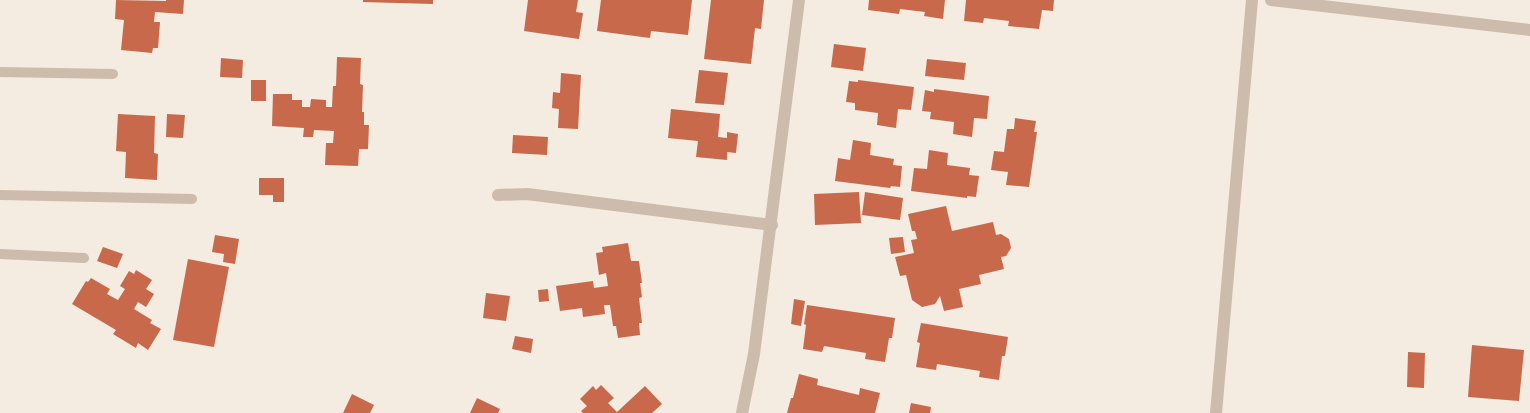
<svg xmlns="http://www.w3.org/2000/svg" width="1530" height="413" viewBox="0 0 1530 413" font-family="Rubik,sans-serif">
  <rect width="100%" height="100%" fill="#f4ebe1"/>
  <g fill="#c8694b">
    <polygon points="116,0 166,1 166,0 184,0 183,14 155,12 154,22 160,22 158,48 153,48 152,53 121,50 124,20 115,19"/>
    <polygon points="363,0 433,0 433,4 363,2"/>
    <polygon points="528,0 578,0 576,12 583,13 579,39 524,31"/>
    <polygon points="601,0 692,0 688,35 651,31 650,38 597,31"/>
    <polygon points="711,0 764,0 761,29 755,28 751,64 704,59"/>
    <polygon points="869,0 945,0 943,19 924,16 925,12 900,9 899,14 868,10"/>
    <polygon points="966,0 1054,0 1053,11 1042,10 1039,29 1008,26 1009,21 984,18 983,23 964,21"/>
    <polygon points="834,44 866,48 863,71 831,67"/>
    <polygon points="337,57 361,58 360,84 363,85 362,112 364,112 364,125 369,125 368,149 359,149 358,166 325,165 326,143 333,143 334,131 314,130 313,137 303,137 304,128 272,126 273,94 292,94 292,100 302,100 302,107 310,107 311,99 326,100 326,107 332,107 333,86 336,86"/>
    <polygon points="221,58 243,60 242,78 220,77"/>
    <polygon points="927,59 966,63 964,80 925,76"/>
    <polygon points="699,70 728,73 724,105 695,103"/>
    <polygon points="561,73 581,75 578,129 558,128 559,109 552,108 553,92 560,93"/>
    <rect x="251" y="80" width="15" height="21"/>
    <polygon points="858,80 914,87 911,110 898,109 896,128 877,125 878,113 855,110 855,103 846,102 849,81 858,82"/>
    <polygon points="934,89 989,96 987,119 974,118 972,137 953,134 954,122 930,119 931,112 922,111 925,90 934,92"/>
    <polygon points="671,109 720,114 718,137 727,138 727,132 738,134 736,153 727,152 727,160 696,157 698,141 668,138"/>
    <polygon points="118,114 155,116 154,153 158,154 157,180 125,178 126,152 116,151"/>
    <polygon points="167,114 185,115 183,138 166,137"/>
    <polygon points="1015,118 1036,121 1034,132 1037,132 1029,187 1006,185 1008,172 991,170 994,151 1004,152 1007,129 1014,129"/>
    <polygon points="513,135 548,137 547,155 512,153"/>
    <polygon points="853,140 871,143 870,155 894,159 893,165 902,166 900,187 891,186 890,188 835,181 838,158 850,160"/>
    <polygon points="929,150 948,153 947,165 970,168 969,175 979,176 976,197 967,196 967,198 911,191 914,168 927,169"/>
    <polygon points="259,178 284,178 284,202 273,202 273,195 259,195"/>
    <polygon points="859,192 861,223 815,225 814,194"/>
    <polygon points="865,192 903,198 900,220 862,215"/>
    <polygon points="946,206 952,231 993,222 996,235 1001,234 1009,239 1011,248 1006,256 1001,257 1004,269 979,275 981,284 959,289 963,307 944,311 940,296 935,304 922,307 912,300 906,275 900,276 895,257 914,253 911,240 917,239 915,231 912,231 908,214"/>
    <polygon points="215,235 239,239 235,264 223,262 224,254 212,252"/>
    <polygon points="903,237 905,252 891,254 889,238"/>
    <polygon points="628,243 631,261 639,261 642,283 640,283 642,297 639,298 642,323 639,323 640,335 618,338 616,326 613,326 610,305 604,305 605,314 583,317 582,308 560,311 556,286 593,281 594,288 608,286 606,273 599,275 596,253 603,252 602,247"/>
    <polygon points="103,247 123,254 117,268 97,261"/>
    <polygon points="188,259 229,267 214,347 173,340"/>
    <polygon points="136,270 152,280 146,289 154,294 146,307 138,302 134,309 152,320 150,323 161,329 148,350 138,343 136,348 113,334 116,330 72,304 86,281 88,282 91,278 110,289 107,294 118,300 125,289 120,286 129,271 134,274"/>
    <polygon points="548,289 549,301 539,302 538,290"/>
    <polygon points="486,293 510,296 506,321 483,318"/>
    <polygon points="794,299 805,301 801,326 791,324"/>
    <polygon points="807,305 895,318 892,338 889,338 885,362 865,359 866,353 824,346 822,352 803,349 806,325 804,324"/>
    <polygon points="921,323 1008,337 1005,356 1002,356 999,380 979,377 980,371 937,364 936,370 916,367 920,343 917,342"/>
    <polygon points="515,336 533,339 531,353 512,349"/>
    <polygon points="1472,345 1524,350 1519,401 1468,397"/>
    <polygon points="1408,352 1425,353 1424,388 1407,387"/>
    <polygon points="799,374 818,379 817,385 859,395 860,388 880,393 875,413 787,413 791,398 793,398"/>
    <polygon points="601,385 614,398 608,403 617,412 645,386 662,404 652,413 583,413 581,411 587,406 580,399 593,386 596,390"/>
    <polygon points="352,394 374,405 370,413 343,413"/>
    <polygon points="477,398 500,409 498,413 470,413"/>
    <polygon points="911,403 931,407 930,413 909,413"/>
  </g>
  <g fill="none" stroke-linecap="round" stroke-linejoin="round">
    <g stroke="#cdbbac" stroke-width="10">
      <polyline points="0,72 113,74"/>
      <polyline points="0,195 192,199"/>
      <polyline points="0,254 84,258"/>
    </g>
    <g stroke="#cdbbac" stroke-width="12">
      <polyline points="1271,0 1530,30"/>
      <polyline points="498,195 527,194 772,225"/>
      <polyline points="742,413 754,354 799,0"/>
      <polyline points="1216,413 1252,0"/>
    </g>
  </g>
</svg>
